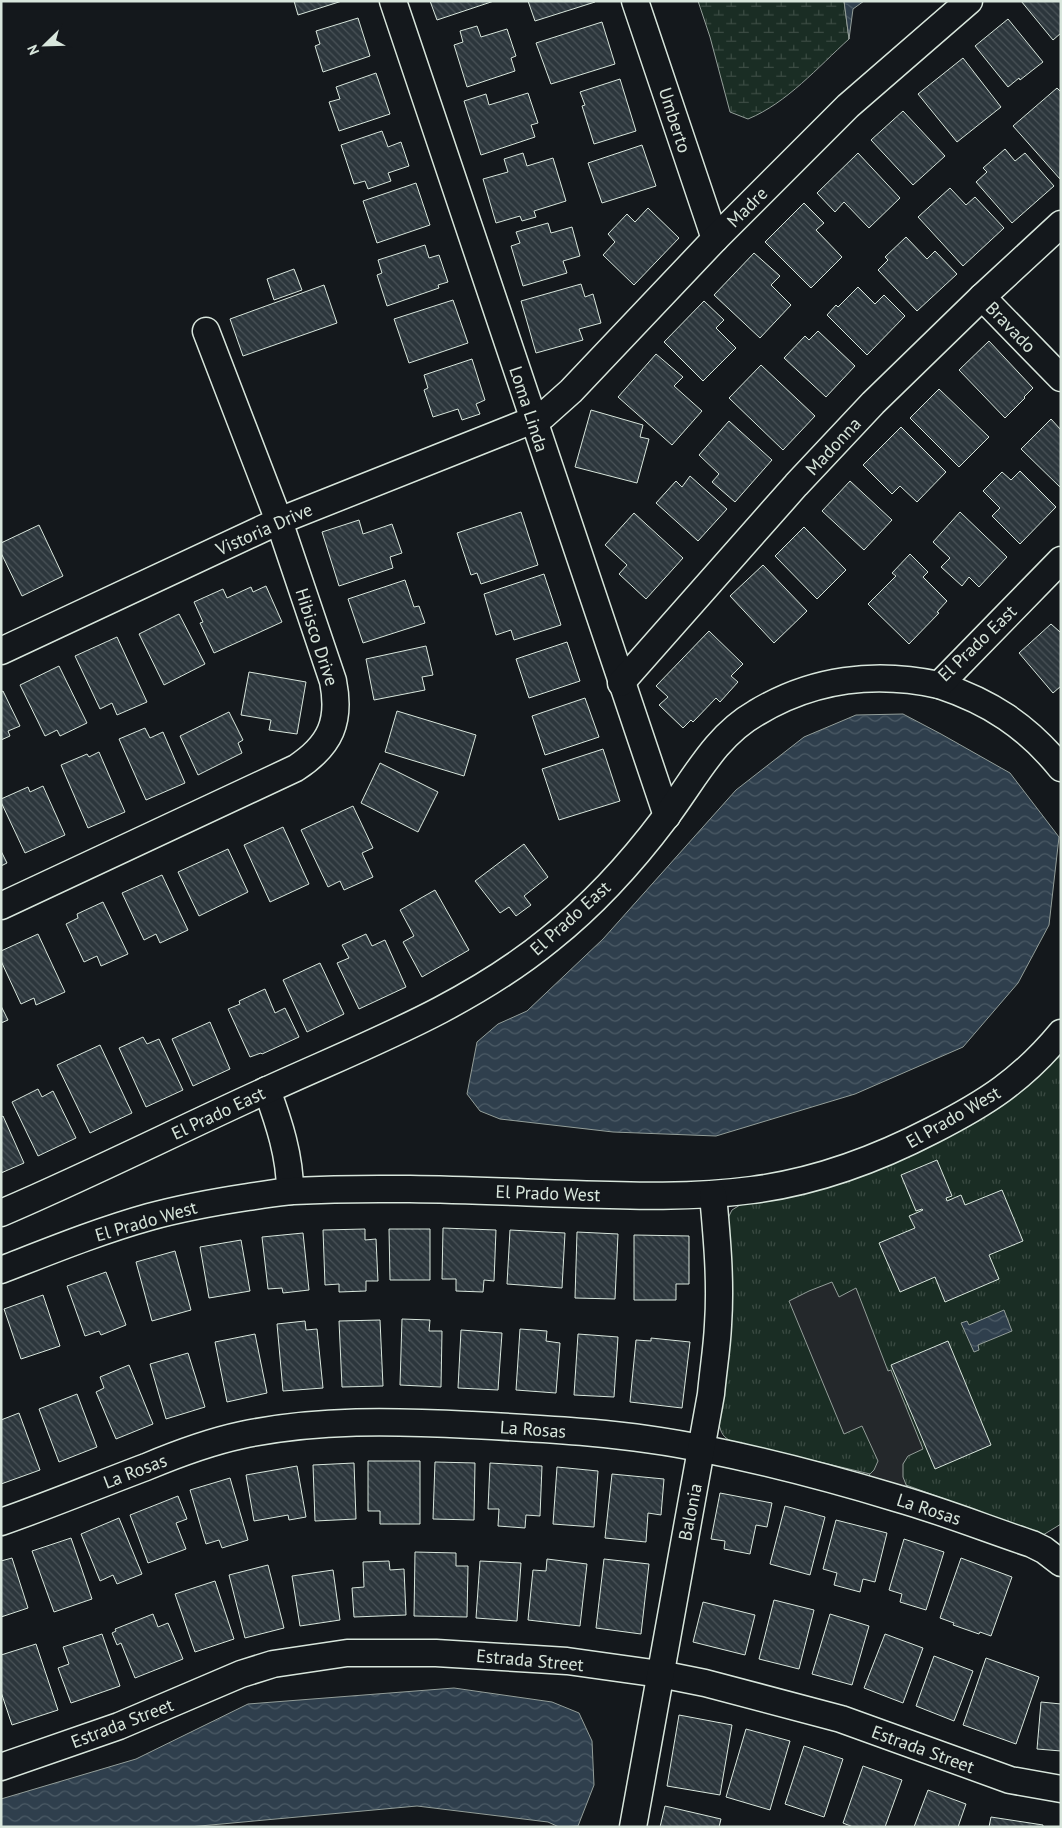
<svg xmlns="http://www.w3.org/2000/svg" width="1062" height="1828" viewBox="0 0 1062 1828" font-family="'PT Sans',sans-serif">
  <defs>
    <pattern id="grass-tufts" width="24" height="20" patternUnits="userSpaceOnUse" patternTransform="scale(1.25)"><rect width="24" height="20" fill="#1a2d24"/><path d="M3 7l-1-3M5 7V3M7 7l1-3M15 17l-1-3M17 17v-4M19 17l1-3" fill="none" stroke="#3b4b43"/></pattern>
    <pattern id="wetland-marsh" width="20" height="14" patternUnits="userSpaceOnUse" patternTransform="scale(1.25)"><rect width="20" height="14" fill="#1a2d24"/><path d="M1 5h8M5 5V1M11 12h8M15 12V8" fill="none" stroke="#3b4b43"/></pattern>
    <pattern id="water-waves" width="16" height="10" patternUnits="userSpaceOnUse" patternTransform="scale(1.25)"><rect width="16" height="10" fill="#2f3f4d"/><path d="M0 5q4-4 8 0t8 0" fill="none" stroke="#4c5b66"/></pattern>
    <pattern id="building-back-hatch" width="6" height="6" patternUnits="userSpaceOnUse" patternTransform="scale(1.25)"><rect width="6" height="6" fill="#2c363c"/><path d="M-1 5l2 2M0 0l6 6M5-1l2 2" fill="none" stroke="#4a5358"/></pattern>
  </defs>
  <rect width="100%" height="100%" fill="#14181c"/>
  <path fill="url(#grass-tufts)" stroke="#939e99" d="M1061 1053V1524L1043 1535 887 1478 731 1441C723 1437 721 1433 719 1424L727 1367V1220L732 1210 740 1205 792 1194Z"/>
  <path fill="url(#wetland-marsh)" stroke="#939e99" d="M698 1H844L849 39C818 67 787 103 748 119L730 112 710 37Z"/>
  <polygon fill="#24282b" stroke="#939e99" points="832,1282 839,1297 856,1288 888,1371 891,1370 923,1449 908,1456 903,1464 903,1477 907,1487 868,1476 874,1470 878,1461 862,1426 844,1434 789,1301 809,1291"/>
  <g fill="url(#water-waves)" stroke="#939e99">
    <polygon points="844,1 864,1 853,9 849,39"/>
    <polygon points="903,714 941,734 1010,773 1059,837 1049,925 1018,983 963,1047 855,1094 716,1136 613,1132 500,1119 480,1111 467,1094 477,1042 498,1024 527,1011 603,939 736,790 804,737 856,715"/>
    <polygon points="1004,1310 1012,1331 978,1345 979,1350 974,1352 961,1323 967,1321 969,1325"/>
    <polygon points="454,1688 552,1702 579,1713 592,1741 594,1785 578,1826 559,1827 548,1822 417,1806 189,1827 1,1827 1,1799 136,1759 248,1704"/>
  </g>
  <g fill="url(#building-back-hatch)" stroke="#d8e6dc">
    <polygon points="294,1 342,1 298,15"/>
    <polygon points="430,1 494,1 437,20"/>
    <polygon points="528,1 594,1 595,2 535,21"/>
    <polygon points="1021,1 1061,1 1061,33 1053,40"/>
    <polygon points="358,18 370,56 323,72 315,46 320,44 316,31"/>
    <polygon points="1008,19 1043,62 1020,80 1019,78 1008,87 975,46"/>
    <polygon points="602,22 615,64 551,84 536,43"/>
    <polygon points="477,26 481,37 507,29 516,56 511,58 515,71 467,87 454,45 463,42 460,31"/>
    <polygon points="963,58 1001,107 957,142 918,94"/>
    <polygon points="376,73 390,114 339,131 329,102 340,99 336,87"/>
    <polygon points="620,79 636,131 594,144 582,106 585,105 580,92"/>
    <polygon points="1057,88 1061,92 1060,179 1013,126"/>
    <polygon points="528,93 538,123 531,125 535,137 481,155 464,101 486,94 489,105"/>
    <polygon points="903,111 945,156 913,185 871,140"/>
    <polygon points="382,131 388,147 401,142 409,166 388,173 391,181 368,189 365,181 354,184 341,145"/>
    <polygon points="642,145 656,186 602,203 588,163"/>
    <polygon points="1005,149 1015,161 1025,153 1054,186 1012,223 976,182 987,172 983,168"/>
    <polygon points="523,153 527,166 553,158 566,201 534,211 536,217 522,221 520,216 496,223 483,179 508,172 504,159"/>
    <polygon points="858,153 900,198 869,228 844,202 835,212 817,193"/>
    <polygon points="416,183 430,225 377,243 363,201"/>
    <polygon points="950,188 966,205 975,197 1004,228 963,266 918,217"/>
    <polygon points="804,203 824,223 816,230 842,257 811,288 765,242"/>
    <polygon points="648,208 679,238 634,285 603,255 615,242 608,234 627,214 635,222"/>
    <polygon points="548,223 551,233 572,227 580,256 563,261 567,273 523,286 511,246 520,243 516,232"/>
    <polygon points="906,237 927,259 935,251 957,274 917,311 878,270 888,260 885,257"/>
    <polygon points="425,245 429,258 439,255 448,282 438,285 439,288 387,306 377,275 382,273 378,260"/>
    <polygon points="754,253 780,276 771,285 791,305 760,338 714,295"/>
    <polygon points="294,269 302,290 274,300 267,279"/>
    <polygon points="581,284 585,297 593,294 601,323 579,329 583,340 536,353 521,301"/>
    <polygon points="324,285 337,323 243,356 230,319"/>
    <polygon points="858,287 875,304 884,295 905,316 867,355 827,315 836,305 838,307"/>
    <polygon points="453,300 468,343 409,363 394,319"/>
    <polygon points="704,301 724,320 716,328 736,348 703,381 664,342"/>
    <polygon points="818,331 855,366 826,397 784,358 805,336 809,340"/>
    <polygon points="989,341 1033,388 1024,397 1025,398 1005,418 959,370"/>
    <polygon points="656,354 683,377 674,386 702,411 672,445 618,397"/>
    <polygon points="472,359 485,400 476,404 480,414 462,420 458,409 433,417 424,390 428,388 424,375"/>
    <polygon points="761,365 815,416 783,450 729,398"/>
    <polygon points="939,389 989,437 959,467 910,418"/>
    <polygon points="591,410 643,425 640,437 649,439 637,483 575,467"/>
    <polygon points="1051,419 1061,430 1061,488 1021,449"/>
    <polygon points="729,421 772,460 735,502 712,482 719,474 699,455"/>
    <polygon points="901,427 946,472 917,502 900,486 892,494 863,465"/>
    <polygon points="1020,471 1056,507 1020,544 992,516 1000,508 983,491 1002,472 1011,480"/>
    <polygon points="690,476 727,509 698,541 656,503 676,481 682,487"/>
    <polygon points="850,481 892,520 864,550 822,511"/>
    <polygon points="521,512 538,565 481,584 477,573 471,575 457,533"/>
    <polygon points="960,512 1007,557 979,587 969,577 962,586 941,567 950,558 933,542"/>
    <polygon points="634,513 683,558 646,599 619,574 627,565 605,545"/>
    <polygon points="359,520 363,534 392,524 402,553 390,557 393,568 339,586 322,532"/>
    <polygon points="39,525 63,576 22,596 1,553 1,543"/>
    <polygon points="804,527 846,570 817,599 775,556"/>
    <polygon points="910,554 928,572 923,577 947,601 937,612 939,613 909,644 868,604 896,576 892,573"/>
    <polygon points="763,565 807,611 774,643 730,596"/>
    <polygon points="544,574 561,625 514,640 511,630 496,635 484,594"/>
    <polygon points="405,580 414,607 419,606 425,623 363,643 348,599"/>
    <polygon points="266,586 282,622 214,653 200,623 203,622 194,602 223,589 227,598 251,587 253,592"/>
    <polygon points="179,614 205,664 164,685 139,634"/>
    <polygon points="1051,624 1060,632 1061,631 1061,686 1053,693 1019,653"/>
    <polygon points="709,631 743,664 731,676 738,682 720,702 716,698 693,722 691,720 683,728 659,705 668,697 656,686"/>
    <polygon points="117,637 147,702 117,715 112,703 100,709 75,656"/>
    <polygon points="567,642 580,681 529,698 516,659"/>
    <polygon points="426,646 433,675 422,677 425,690 374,700 366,659"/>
    <polygon points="59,666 87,723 60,736 57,730 45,736 20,685"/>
    <polygon points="249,672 306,682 297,734 269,730 271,720 241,715"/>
    <polygon points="3,691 20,726 8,731 10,736 1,740 1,692"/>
    <polygon points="585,698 599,737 545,755 532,716"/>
    <polygon points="397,711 476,735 464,776 385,752"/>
    <polygon points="229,712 243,740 238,743 242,753 198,775 180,736"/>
    <polygon points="145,728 150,738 163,732 185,783 146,800 119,739"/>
    <polygon points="603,749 620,801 559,820 542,769"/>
    <polygon points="99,752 125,812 88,828 61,765 87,754 89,757"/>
    <polygon points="380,763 438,792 418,832 361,803"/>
    <polygon points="43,786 65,835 25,853 1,802 1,799 28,787 30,792"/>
    <polygon points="353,806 373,848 362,853 373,877 344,890 340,881 328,887 301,830"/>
    <polygon points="283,827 309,884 270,902 244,845"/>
    <polygon points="524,844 548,877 524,896 531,905 516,916 509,907 500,913 475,881"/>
    <polygon points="228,849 248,892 199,916 178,872"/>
    <polygon points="1,851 7,863 1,866"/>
    <polygon points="162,875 188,930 160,943 156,934 144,940 122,893"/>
    <polygon points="435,890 469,950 422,977 403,942 414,936 400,910"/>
    <polygon points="103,902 128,954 101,966 97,956 84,962 66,924 78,918 77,914"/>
    <polygon points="38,934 65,992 36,1005 34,998 21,1004 1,961 1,951"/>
    <polygon points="366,934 372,946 385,940 406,987 359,1009 337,963 349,958 342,945"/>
    <polygon points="320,963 344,1014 307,1032 283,980"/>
    <polygon points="265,989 275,1013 285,1008 299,1037 262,1054 261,1053 250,1057 228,1009 240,1004 239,1001"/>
    <polygon points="1,1006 8,1020 1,1023"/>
    <polygon points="210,1022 230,1069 193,1086 172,1039"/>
    <polygon points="143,1037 147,1044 159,1039 183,1090 146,1107 119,1048"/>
    <polygon points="100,1045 132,1113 90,1133 57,1065"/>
    <polygon points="38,1089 42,1097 53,1091 76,1138 38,1156 12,1102"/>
    <polygon points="3,1116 24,1163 1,1173 1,1117"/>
    <polygon points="937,1160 952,1196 946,1198 947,1201 961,1195 965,1205 1002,1190 1023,1241 989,1255 999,1279 945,1302 935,1277 900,1292 879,1243 915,1228 909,1216 923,1210 922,1209 916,1211 901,1175"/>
    <polygon points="443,1228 496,1230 494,1281 484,1280 483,1292 456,1291 456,1279 442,1279"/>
    <polygon points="365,1229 365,1240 376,1239 378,1281 366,1281 366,1291 339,1292 339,1284 325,1285 323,1230"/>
    <polygon points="389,1229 430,1229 430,1280 390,1280"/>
    <polygon points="510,1230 565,1233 562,1288 507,1284"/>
    <polygon points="577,1232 618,1234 615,1299 575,1298"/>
    <polygon points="303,1233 309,1290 283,1293 282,1288 268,1289 262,1237"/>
    <polygon points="634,1235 689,1236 689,1284 676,1284 676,1300 634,1300"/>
    <polygon points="241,1240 250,1291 209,1298 200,1247"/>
    <polygon points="175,1251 191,1310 152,1321 136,1262"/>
    <polygon points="106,1272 126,1325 101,1335 99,1331 85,1336 67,1286"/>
    <polygon points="43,1295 60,1346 21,1359 4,1309"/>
    <polygon points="402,1319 430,1320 429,1331 442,1331 441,1387 400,1385"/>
    <polygon points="380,1320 383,1386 342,1387 339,1321"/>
    <polygon points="305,1321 306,1330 317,1329 323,1388 283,1391 277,1324"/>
    <polygon points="520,1329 547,1331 546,1341 560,1343 556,1393 516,1390"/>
    <polygon points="461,1330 502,1333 498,1390 458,1388"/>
    <polygon points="255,1334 267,1393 227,1402 215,1342"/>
    <polygon points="578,1334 618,1337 614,1397 574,1395"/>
    <polygon points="651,1338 690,1342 682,1408 630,1402 636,1340 651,1341"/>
    <polygon points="948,1341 991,1445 935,1469 891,1365"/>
    <polygon points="188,1353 205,1407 166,1419 150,1364"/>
    <polygon points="129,1365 153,1424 116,1439 96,1392 104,1388 100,1377"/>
    <polygon points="77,1394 97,1447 59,1462 39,1409"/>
    <polygon points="19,1413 40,1470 1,1484 1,1420"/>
    <polygon points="368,1461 420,1461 420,1524 380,1524 380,1511 368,1511"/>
    <polygon points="435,1462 475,1463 474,1520 433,1519"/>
    <polygon points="354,1463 356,1519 315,1521 313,1465"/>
    <polygon points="490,1463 542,1466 540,1516 526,1515 525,1528 498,1526 499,1509 488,1509"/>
    <polygon points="297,1466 306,1517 289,1520 288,1515 254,1521 246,1475"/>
    <polygon points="557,1467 598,1471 594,1527 553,1524"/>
    <polygon points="612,1474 664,1479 661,1515 648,1513 646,1542 605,1538"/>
    <polygon points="230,1478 248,1540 222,1548 219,1540 206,1544 190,1490"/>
    <polygon points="720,1493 772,1503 767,1527 756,1525 750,1554 724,1549 725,1541 711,1539"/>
    <polygon points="178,1496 187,1519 176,1523 186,1549 148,1563 130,1515"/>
    <polygon points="785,1506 825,1517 810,1575 770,1564"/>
    <polygon points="119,1518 142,1574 117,1584 113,1575 100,1581 81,1534"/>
    <polygon points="836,1520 887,1533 875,1582 863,1579 860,1592 834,1585 837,1573 823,1569"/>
    <polygon points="71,1538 92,1599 54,1612 32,1551"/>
    <polygon points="904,1539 944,1552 926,1610 900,1602 902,1594 889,1590"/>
    <polygon points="415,1552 456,1553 456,1566 468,1566 467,1617 414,1616"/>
    <polygon points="12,1558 28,1608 1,1617 1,1561"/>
    <polygon points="961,1558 1012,1577 991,1636 980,1632 979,1634 953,1625 954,1623 940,1618"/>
    <polygon points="547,1559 587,1564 580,1626 528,1620 533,1570 546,1571"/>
    <polygon points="604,1559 649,1564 641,1634 596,1628"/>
    <polygon points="389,1561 390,1570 404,1569 406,1615 354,1617 352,1588 364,1587 363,1562"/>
    <polygon points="480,1561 521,1563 517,1621 476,1618"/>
    <polygon points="268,1565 284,1628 245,1638 229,1575"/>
    <polygon points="333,1570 340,1620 300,1626 292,1576"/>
    <polygon points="215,1581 234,1639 195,1652 175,1594"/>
    <polygon points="774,1600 814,1610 799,1669 759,1659"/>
    <polygon points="703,1602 755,1615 745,1655 693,1642"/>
    <polygon points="153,1614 158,1627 168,1623 183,1659 135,1678 121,1643 117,1645 112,1633 116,1631 115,1629"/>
    <polygon points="830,1614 869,1626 852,1685 812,1674"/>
    <polygon points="102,1634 120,1686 71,1703 58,1668 69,1664 63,1647"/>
    <polygon points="885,1634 923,1648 903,1703 864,1688"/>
    <polygon points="36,1644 58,1710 12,1725 1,1692 1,1655"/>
    <polygon points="934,1656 973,1671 954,1721 916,1706"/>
    <polygon points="986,1658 1039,1677 1016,1744 963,1725"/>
    <polygon points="1041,1702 1061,1704 1061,1751 1037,1749"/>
    <polygon points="679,1715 732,1725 720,1795 667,1786"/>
    <polygon points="746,1729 790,1741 770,1810 726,1797"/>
    <polygon points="804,1746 843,1759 824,1817 785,1804"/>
    <polygon points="863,1766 902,1780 885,1827 853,1827 843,1823"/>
    <polygon points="928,1790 966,1804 958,1827 914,1827"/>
    <polygon points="665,1806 721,1819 719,1827 660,1827"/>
    <polygon points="991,1817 1043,1825 1043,1827 989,1827"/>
  </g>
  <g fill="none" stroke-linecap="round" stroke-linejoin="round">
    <g stroke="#d8e6dc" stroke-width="29">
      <g id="minor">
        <polyline points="393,1 667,816"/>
        <polyline points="635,1 715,239"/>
        <polyline points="982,297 1061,378"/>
        <polyline points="1,651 279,521 543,416 571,391 715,239 848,106 969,1"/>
        <polyline points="621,683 796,485 873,403 982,297 1061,224"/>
        <path d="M939 685C990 702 1027 726 1061 768"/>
        <path d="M1 906 296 768C331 745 341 721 333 681L279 521 206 331"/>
        <path d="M267 1090C279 1123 290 1156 290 1191"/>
        <path d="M1 1213C90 1175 177 1131 265 1091 363 1046 466 1008 550 939 594 904 632 862 665 818 694 780 714 737 756 713 812 679 875 671 939 685L1061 560"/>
        <path d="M1 1270C50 1251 99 1231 149 1217 182 1208 215 1202 248 1197 263 1195 278 1192 293 1191 386 1186 480 1191 573 1194 633 1196 693 1198 752 1190 815 1182 877 1159 933 1130 986 1103 1022 1080 1061 1033"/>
        <path d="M1 1522C50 1505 98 1485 146 1467 177 1454 209 1442 242 1435 317 1419 395 1421 471 1425 549 1429 628 1433 704 1449 769 1462 833 1479 896 1498 942 1511 987 1529 1032 1544L1044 1550 1061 1563"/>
        <polyline points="1,1767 119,1726 241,1674 273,1664 347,1653 436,1653 567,1661 660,1674 705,1683 841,1719 1010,1780 1061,1789"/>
        <path d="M633 1827 711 1394C713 1371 717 1348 718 1325 721 1282 717 1238 713 1195"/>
      </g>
    </g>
    <use href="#minor" stroke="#14181c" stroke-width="26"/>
  </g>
  <g text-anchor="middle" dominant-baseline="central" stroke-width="4" stroke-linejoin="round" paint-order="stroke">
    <g font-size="18" fill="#d8e6dc" stroke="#14181c">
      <text transform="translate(675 120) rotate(72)">Umberto</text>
      <text transform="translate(747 207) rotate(-45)">Madre</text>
      <text transform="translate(1011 327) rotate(46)">Bravado</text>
      <text transform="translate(529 409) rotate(72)">Loma Linda</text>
      <text transform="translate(833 446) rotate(-47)">Madonna</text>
      <text transform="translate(264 529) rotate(-24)">Vistoria Drive</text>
      <text transform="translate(317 637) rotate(72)">Hibisco Drive</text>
      <text transform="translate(977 643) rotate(-44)">El Prado East</text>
      <text transform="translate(570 918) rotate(-42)">El Prado East</text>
      <text transform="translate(218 1113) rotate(-25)">El Prado East</text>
      <text transform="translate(953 1117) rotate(-30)">El Prado West</text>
      <text transform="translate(548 1193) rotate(2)">El Prado West</text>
      <text transform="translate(146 1221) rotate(-16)">El Prado West</text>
      <text transform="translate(533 1429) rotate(4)">La Rosas</text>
      <text transform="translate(135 1471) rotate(-21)">La Rosas</text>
      <text transform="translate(929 1509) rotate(18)">La Rosas</text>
      <text transform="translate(690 1512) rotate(-79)">Balonia</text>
      <text transform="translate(530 1660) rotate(5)">Estrada Street</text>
      <text transform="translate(122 1723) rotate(-21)">Estrada Street</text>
      <text transform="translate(923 1749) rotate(20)">Estrada Street</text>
    </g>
  </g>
  <rect width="1062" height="1828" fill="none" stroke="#d8e6dc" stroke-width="5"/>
  <g transform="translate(45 45) rotate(247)" stroke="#14181c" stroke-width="4" paint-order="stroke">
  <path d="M0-4L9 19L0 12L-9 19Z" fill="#d8e6dc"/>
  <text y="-8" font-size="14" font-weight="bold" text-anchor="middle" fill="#d8e6dc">N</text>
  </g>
</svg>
